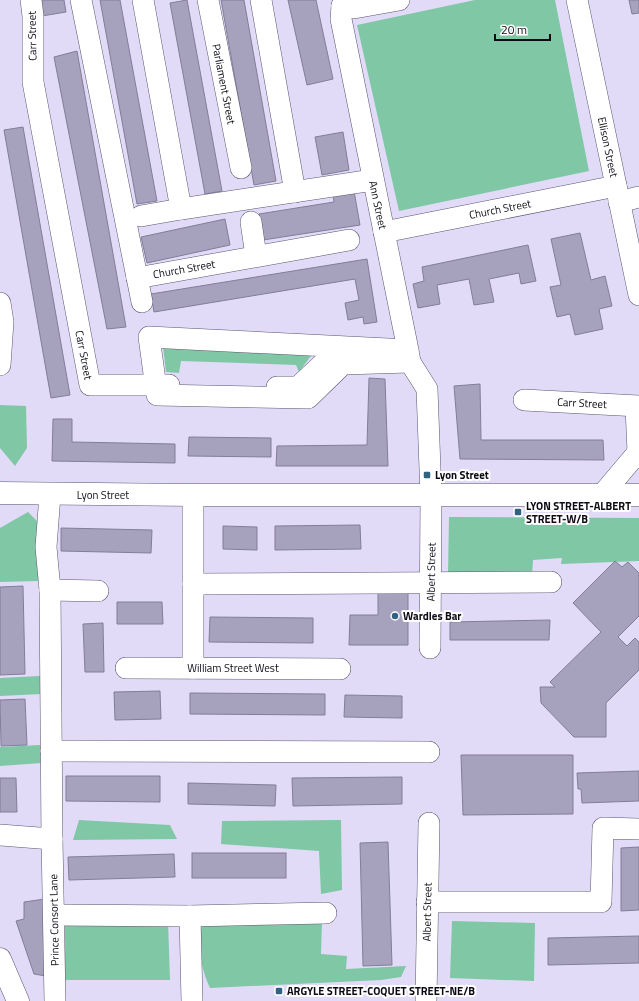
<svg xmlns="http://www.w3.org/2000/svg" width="639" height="1001" viewBox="0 0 639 1001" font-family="'Titillium Web',sans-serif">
  <rect width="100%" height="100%" fill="#e1dbf8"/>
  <g fill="#7fc7a5">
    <polygon points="475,0 555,0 589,171 399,211 357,25"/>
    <polygon points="163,347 316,349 299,372 296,365 181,361 179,373 166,372"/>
    <polygon points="0,405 26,406 27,448 15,466 0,448"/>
    <polygon points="28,512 38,522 39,581 0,582 0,528"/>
    <polygon points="449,517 639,518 639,561 561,564 562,558 533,560 532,576 448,574"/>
    <polygon points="40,676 41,694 0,696 0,678"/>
    <polygon points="40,745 41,763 0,766 0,747"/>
    <polygon points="79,820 170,825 177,839 73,840"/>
    <polygon points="341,820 342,890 321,894 319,851 221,844 222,821"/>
    <polygon points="168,921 170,980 65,980 65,922"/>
    <path d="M322 921 321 954 347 956 346 969 406 966 401 977 381 980 210 988C199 964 199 947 202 922Z"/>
    <polygon points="452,921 535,923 534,981 450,978"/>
  </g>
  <g fill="#a6a1bd" stroke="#827d98">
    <polygon points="39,0 64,0 66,12 42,16"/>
    <polygon points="100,0 120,0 157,201 137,204"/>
    <polygon points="187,0 222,191 205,194 170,3"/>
    <polygon points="221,0 244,0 276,181 254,185"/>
    <polygon points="288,0 316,0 333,79 307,85"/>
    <polygon points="629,0 639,0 639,13 632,14"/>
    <polygon points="77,51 126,327 107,329 54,57"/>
    <polygon points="23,127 70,395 51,398 4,130"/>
    <polygon points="343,132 349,170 322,175 315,137"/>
    <polygon points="354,191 360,225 263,240 259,214 334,202 333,195"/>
    <polygon points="225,219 230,245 147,263 141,237"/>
    <polygon points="580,233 591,280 605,276 612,306 599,309 603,329 575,335 570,314 557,317 550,287 561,285 551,239"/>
    <polygon points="528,245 536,281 521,284 519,273 489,279 494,302 474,305 469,279 437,285 440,304 418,308 413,284 424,281 422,267"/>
    <polygon points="367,259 377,322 364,324 363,317 348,320 345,303 359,300 355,279 154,312 151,294"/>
    <polygon points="369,378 385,379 388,466 276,466 277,446 367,445"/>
    <polygon points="480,384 481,440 603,440 604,460 460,459 454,386"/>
    <polygon points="53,419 72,419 72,442 175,444 175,463 52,461"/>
    <polygon points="189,437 271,438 271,457 188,456"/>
    <polygon points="360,525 361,549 275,550 275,526"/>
    <polygon points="223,526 257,527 257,550 223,549"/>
    <polygon points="61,528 152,530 151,553 61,551"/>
    <polygon points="615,561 622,567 628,562 639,573 639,616 618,637 627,646 635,638 639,642 639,670 606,703 606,737 574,737 541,703 540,687 555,687 550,682 601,632 573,603"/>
    <polygon points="23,586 25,674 0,675 0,587"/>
    <polygon points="378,592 408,592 408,645 349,645 350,615 378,615"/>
    <polygon points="117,602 162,602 163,624 117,624"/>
    <polygon points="210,617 313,618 313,643 209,642"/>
    <polygon points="550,620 549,640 450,640 450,622"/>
    <polygon points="103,623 104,672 85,672 83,624"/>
    <polygon points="160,691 161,719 115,720 114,692"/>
    <polygon points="190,693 325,694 325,715 190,714"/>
    <polygon points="345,695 402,696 402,718 344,717"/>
    <polygon points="25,699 27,745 1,746 0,700"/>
    <polygon points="461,755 573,755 573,814 463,815"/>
    <polygon points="639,771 639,801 582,803 581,789 578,789 577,773"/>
    <polygon points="66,776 160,776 160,802 66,801"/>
    <polygon points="402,777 402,804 293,806 292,778"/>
    <polygon points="0,778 16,778 17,812 0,812"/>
    <polygon points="188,783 276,785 275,806 188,804"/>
    <polygon points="388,842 392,965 363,966 360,843"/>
    <polygon points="639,847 639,910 621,911 621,848"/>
    <rect x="192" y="853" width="94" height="25"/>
    <polygon points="174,854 175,877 69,880 68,857"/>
    <polygon points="45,899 46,976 34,974 16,921 24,919 24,902"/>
    <polygon points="639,936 639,963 548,965 548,938"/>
  </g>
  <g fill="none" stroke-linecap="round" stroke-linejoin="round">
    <g stroke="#5a556e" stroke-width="22">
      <g id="minor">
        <polyline points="31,0 33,16 33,82 90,385 169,385"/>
        <polyline points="81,0 142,302"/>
        <polyline points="208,0 241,168"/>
        <polyline points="261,0 295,192"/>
        <polyline points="577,0 639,295"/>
        <polyline points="342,6 341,19 408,350 410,362 343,364 308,398 157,395 149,337 408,350"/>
        <polyline points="342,6 354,8 399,0"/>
        <polyline points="619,202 639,197"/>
        <polyline points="181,209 373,180"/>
        <polyline points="141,216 181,209 143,0"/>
        <polyline points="251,222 256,256"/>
        <polyline points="384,232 616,186"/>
        <polyline points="137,278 349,240"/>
        <polyline points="0,303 3,322 0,365"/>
        <polyline points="410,362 427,389 431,496 430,648"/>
        <polyline points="277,387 298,387 328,359"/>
        <polyline points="524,400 639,406"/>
        <polyline points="636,407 638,452"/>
        <polyline points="50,495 46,547 50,590"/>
        <polyline points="193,495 193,668"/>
        <polyline points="601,496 639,451"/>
        <polyline points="193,584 551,582"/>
        <polyline points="126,668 340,669"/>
        <polyline points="51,751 429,752"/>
        <polyline points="0,835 52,839 50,590 98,591"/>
        <polyline points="52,839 55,1001"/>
        <polyline points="427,902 601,902 603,828 639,829"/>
        <polyline points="54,915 190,916 192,1001"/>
        <polyline points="190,916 326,913"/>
        <polyline points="426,1001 429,823"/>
      </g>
    </g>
    <g stroke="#5a556e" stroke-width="23">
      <g id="major">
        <polyline points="0,493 193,495 639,495"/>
        <polyline points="0,959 18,1001"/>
      </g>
    </g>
    <use href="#minor" stroke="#fff" stroke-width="21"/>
    <use href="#major" stroke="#fff" stroke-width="22"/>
  </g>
  <g fill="#316380" stroke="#fff" stroke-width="1.5">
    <rect x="423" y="471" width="8" height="8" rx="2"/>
    <rect x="514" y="508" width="8" height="8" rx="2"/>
    <circle cx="395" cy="616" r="4"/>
    <rect x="275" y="987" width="8" height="8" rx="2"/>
  </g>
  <g text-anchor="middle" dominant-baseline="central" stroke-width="4" stroke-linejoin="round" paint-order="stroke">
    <g font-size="11" fill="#0d0a14" stroke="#fff">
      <text transform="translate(32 36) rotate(-91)">Carr Street</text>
      <text transform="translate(224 84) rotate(79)">Parliament Street</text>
      <text transform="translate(608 147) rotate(78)">Ellison Street</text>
      <text transform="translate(378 205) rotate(78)">Ann Street</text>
      <text transform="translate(500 209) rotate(-11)">Church Street</text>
      <text transform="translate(184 269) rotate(-10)">Church Street</text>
      <text transform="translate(84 355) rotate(79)">Carr Street</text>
      <text transform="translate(582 403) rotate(3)">Carr Street</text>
      <text x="103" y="495">Lyon Street</text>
      <text transform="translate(431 572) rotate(-89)">Albert Street</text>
      <text x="233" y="668">William Street West</text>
      <text transform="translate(427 912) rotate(-89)">Albert Street</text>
      <text transform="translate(54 920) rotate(-91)">Prince Consort Lane</text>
    </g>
    <g font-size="11" font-weight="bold" fill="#0d0a14" stroke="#fff" text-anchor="start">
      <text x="435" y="475">Lyon Street</text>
      <text x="526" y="506">LYON STREET-ALBERT<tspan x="526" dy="13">STREET-W/B</tspan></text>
      <text x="403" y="616">Wardles Bar</text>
      <text x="287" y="991">ARGYLE STREET-COQUET STREET-NE/B</text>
    </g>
  </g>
  <path d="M495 34v6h55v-6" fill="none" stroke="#0d0a14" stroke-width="2"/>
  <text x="501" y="34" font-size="12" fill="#0d0a14" stroke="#ffffff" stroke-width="3" paint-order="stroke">20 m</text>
</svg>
